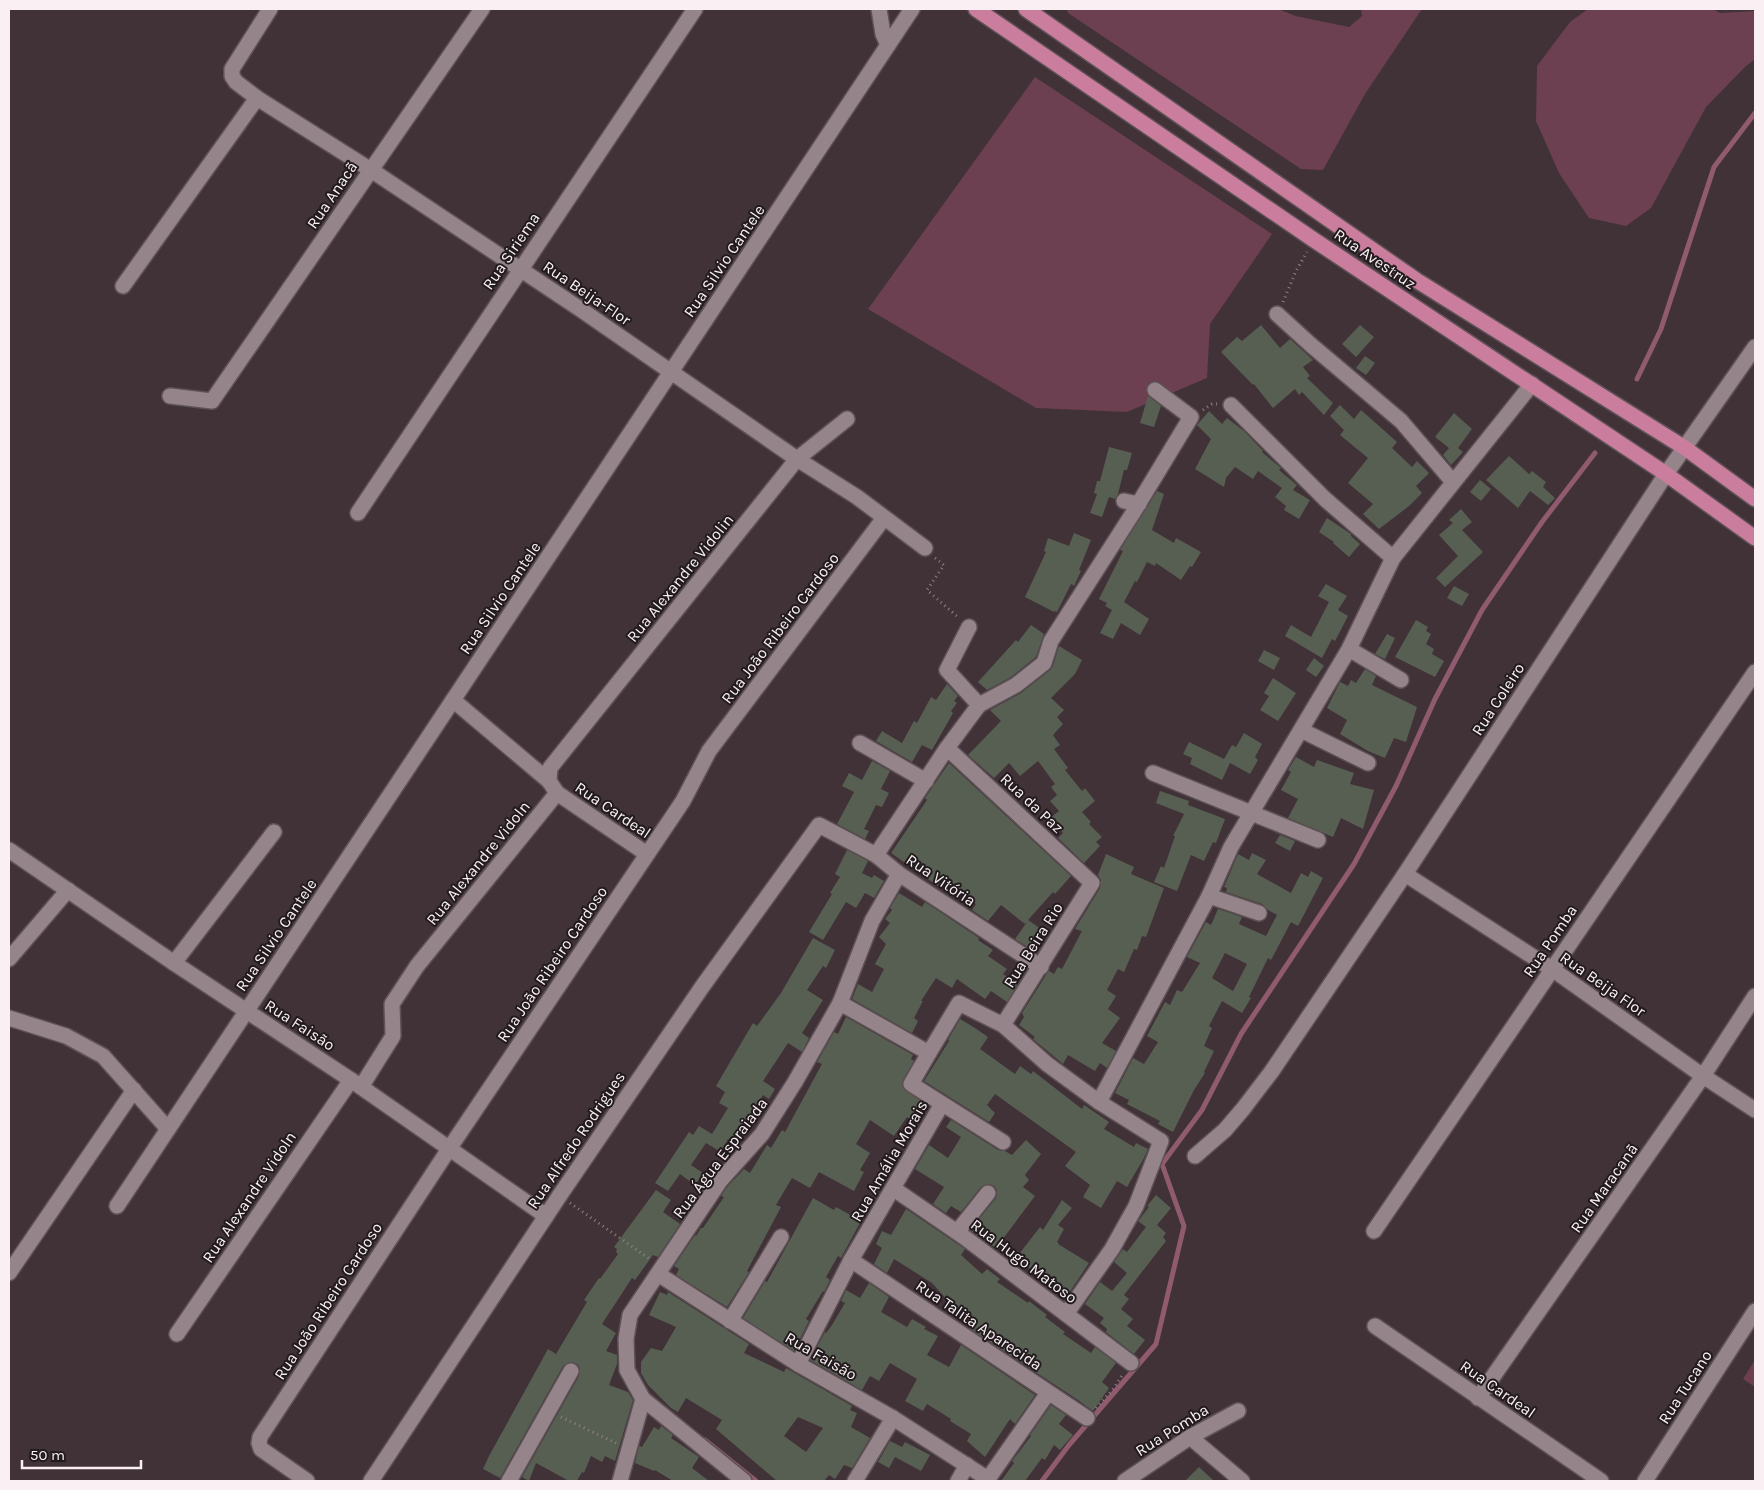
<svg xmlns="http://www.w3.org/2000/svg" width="1764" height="1490" viewBox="0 0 1764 1490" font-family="Karla,sans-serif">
  <rect width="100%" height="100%" fill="#403237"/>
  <g fill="#6c3f51">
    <polygon points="1067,9 1278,9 1296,16 1349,27 1362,16 1361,9 1422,9 1365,94 1323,170 1301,169 1068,13"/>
    <polygon points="1588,9 1712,9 1720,13 1755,11 1755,59 1745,67 1706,107 1651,208 1626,226 1589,218 1559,173 1536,121 1537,66 1570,22"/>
    <polygon points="1035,77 1272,234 1210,324 1207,378 1127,412 1036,408 868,309"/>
    <polygon points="1755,1360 1755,1387 1743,1379"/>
  </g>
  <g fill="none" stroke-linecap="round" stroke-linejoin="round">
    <g stroke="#905a6f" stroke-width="5">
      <polyline points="1637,379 1661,329 1714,167 1755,113"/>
      <polyline points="705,1440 756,1481"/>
      <polyline points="1042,1481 1069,1445 1156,1344 1184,1226 1162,1164 1202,1110 1241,1034 1354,864 1396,786 1435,699 1482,610 1542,522 1595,453"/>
    </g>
  </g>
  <g fill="#575f53" fill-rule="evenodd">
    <polygon points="1261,325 1280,348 1290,339 1313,360 1303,367 1310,376 1307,378 1333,403 1324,415 1302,392 1299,395 1295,389 1273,408 1254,384 1253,385 1221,352 1237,337 1242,341"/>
    <polygon points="1360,325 1374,337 1356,357 1342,344"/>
    <polygon points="1365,356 1375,363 1366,375 1356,368"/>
    <polygon points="1148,396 1161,406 1154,427 1140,423"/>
    <polygon points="1340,405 1354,419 1361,410 1397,442 1392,448 1412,467 1417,461 1429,473 1416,486 1422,493 1409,506 1379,529 1363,514 1373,504 1348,483 1368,458 1340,435 1344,430 1330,416"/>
    <polygon points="1209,411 1222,424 1227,418 1244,431 1263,451 1262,452 1281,468 1279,470 1297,485 1293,490 1310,500 1299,519 1284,510 1286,506 1275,497 1282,488 1258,471 1253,479 1235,467 1226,478 1224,487 1195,469 1211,439 1197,425"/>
    <polygon points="1454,413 1472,429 1458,448 1463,452 1451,465 1443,455 1449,448 1435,437"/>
    <polygon points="1109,447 1132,453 1127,470 1124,470 1118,494 1115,499 1109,497 1102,517 1090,513 1097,494 1094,493 1097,481 1100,481"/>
    <polygon points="1509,456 1529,474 1532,471 1546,482 1543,487 1555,498 1548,505 1530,491 1518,508 1486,480"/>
    <polygon points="1480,480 1491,489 1481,501 1470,492"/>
    <polygon points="1157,491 1164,494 1152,530 1174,543 1176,538 1201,552 1192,567 1190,566 1181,580 1156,563 1155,566 1147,562 1137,582 1135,581 1124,602 1149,619 1140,635 1121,623 1113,639 1100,633 1112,610 1105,606 1107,603 1099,599 1123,551 1120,550"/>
    <polygon points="1461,509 1472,522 1462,530 1483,552 1445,587 1436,578 1458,556 1439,535 1453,523 1449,520"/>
    <polygon points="1327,518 1351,534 1351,536 1360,544 1349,557 1333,543 1334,542 1319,532"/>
    <polygon points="1074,533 1091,540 1079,570 1081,571 1074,586 1071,584 1057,612 1055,611 1054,612 1025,597 1046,552 1044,551 1048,538 1069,546"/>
    <polygon points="1326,584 1347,596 1338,610 1348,616 1335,641 1332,639 1322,658 1285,636 1291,625 1311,637 1329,602 1318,596"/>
    <polygon points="1454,586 1469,594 1462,606 1447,598"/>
    <polygon points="1416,620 1428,627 1426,631 1431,634 1426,644 1434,649 1432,654 1444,661 1435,677 1395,657"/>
    <polygon points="1031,625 1044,634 1036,657 1011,677 987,690 978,682 1016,640 1018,642"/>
    <polygon points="1387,634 1395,638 1385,659 1375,654"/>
    <polygon points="1059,646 1082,660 1075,674 1051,698 1064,710 1057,717 1063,724 1053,735 1060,745 1054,749 1068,768 1065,770 1082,791 1085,788 1095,801 1082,812 1091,822 1089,824 1102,837 1096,842 1100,846 1084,863 1058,838 1063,833 1050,818 1059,811 1050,801 1057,795 1051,787 1055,784 1038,761 1020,776 1009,763 994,778 968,755 1001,721 990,710 1021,693 1050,670 1053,666"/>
    <polygon points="1264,650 1280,658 1274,670 1258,661"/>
    <polygon points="1314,658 1324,666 1316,677 1306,670"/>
    <polygon points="1365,669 1376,676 1372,685 1417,707 1406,742 1394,738 1385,758 1368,751 1340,734 1347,720 1327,708 1340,682 1348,686 1351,680 1356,683"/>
    <polygon points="1273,678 1296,693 1278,721 1260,710 1269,696 1264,693"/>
    <polygon points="947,684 958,696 954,701 957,703 951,711 953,713 932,750 922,745 912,762 876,741 882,731 902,743 914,721 917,723 931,697 936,700"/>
    <polygon points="1244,733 1262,744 1255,757 1258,760 1250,774 1230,763 1222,780 1190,764 1192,758 1183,754 1189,742 1224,759 1232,745 1236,747"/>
    <polygon points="1296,757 1314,767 1317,760 1354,773 1350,784 1374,790 1363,829 1341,818 1333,837 1288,818 1298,799 1281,790 1291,772 1288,770"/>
    <polygon points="872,761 890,771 881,789 889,793 882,807 876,805 864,829 869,831 865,839 837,824 854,792 842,786 849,773 862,780"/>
    <polygon points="949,763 1071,876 1055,894 1053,892 1028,920 1044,931 1031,949 1015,939 1027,922 1025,924 1001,905 988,921 972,910 976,904 943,879 938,886 891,853 927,800 925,798"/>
    <polygon points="1160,791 1189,801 1188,805 1225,819 1216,843 1213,842 1204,861 1191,855 1177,891 1154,882 1161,866 1164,868 1175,836 1173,836 1184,814 1156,803"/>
    <polygon points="1280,835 1295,841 1290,851 1275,843"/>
    <polygon points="847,850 868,861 862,873 872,878 874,875 884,881 874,898 865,893 856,908 846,902 823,940 809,932 832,894 830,893 840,877 835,874"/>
    <path d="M1252 853 1266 860 1257 874 1291 893 1301 873 1308 877 1311 871 1323 878 1298 926 1291 922 1271 960 1268 958 1249 997 1251 998 1242 1013 1222 1001 1209 1026 1212 1028 1204 1046 1214 1051 1204 1072 1205 1073 1194 1090 1173 1132 1158 1124 1160 1121 1127 1104 1129 1100 1115 1093 1133 1058 1144 1064 1158 1042 1147 1036 1165 1002 1170 1005 1177 990 1182 992 1200 963 1187 957 1206 922 1211 925 1218 909 1242 917 1239 924 1266 936 1277 915 1268 910 1262 904 1226 892 1227 888 1224 887 1238 854 1249 860ZM1225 953 1247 964 1233 991 1212 978Z"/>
    <polygon points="1106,854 1134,867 1131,874 1164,888 1146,937 1142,936 1137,950 1134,949 1124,972 1118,969 1107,990 1116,996 1108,1009 1120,1018 1102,1043 1116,1051 1107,1068 1100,1063 1095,1071 1068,1055 1063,1064 1033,1039 1035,1037 1019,1025 1024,1017 1022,1013 1046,975 1049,971 1054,974 1058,967 1062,969 1082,931 1075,929 1100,888 1101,880 1098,875"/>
    <polygon points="899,893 922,907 925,902 979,938 978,940 993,950 988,956 1007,969 1003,974 1018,984 1007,1002 991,991 985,999 957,979 952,988 936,978 921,1001 923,1001 914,1018 918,1021 912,1033 852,999 858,984 872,992 884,969 875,964 886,944 879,937 890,923 885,919 892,910 890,908"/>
    <polygon points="813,938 835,950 826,968 823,966 807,990 823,1000 802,1033 809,1038 802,1052 788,1043 763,1081 775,1089 769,1099 763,1095 746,1124 749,1126 737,1145 728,1139 721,1152 706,1143 691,1165 703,1173 695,1185 680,1174 668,1191 655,1183 689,1132 693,1135 699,1126 712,1134 728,1108 719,1103 725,1092 716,1086 753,1023 757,1026 781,993"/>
    <polygon points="846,1017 913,1055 911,1059 914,1061 903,1080 903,1088 927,1105 916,1123 907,1117 894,1136 870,1120 856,1144 870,1153 860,1170 864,1172 854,1191 819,1172 810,1188 792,1178 776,1205 781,1207 747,1271 749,1272 727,1307 676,1275 679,1269 674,1266 695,1235 696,1236 701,1228 703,1228 724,1197 721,1196 727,1187 744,1169 750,1173 767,1145 771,1148 782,1130 785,1132 822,1064 817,1062 834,1032 838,1034"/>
    <polygon points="960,1019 975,1028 988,1037 980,1049 1015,1074 1020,1066 1031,1074 1033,1071 1082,1109 1084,1105 1109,1122 1104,1129 1134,1147 1136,1143 1148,1149 1144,1158 1127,1187 1117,1181 1101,1208 1083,1197 1090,1185 1065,1166 1076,1152 995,1094 987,1105 995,1113 989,1122 924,1081 949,1041 948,1040"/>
    <polygon points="951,1120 998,1150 1005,1151 1012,1155 1026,1140 1041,1154 1025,1175 1029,1180 1023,1187 1035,1196 996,1248 970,1230 996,1198 997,1190 994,1186 989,1184 981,1187 961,1212 951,1206 946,1213 933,1204 944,1187 915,1169 929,1145 948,1158 961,1137 946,1127"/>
    <polygon points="656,1190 671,1200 663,1212 680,1224 658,1257 653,1255 635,1280 632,1278 602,1324 616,1333 606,1351 617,1355 617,1364 609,1385 628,1392 633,1400 615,1461 605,1456 602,1462 591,1456 584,1473 582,1472 577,1481 569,1481 536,1463 529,1481 522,1477 579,1376 580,1370 579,1366 575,1363 570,1362 563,1366 500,1478 483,1469 489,1456 548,1349 556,1354 587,1302 584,1300 599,1278 600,1279 618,1254 616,1252 617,1249 614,1247"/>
    <polygon points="1156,1195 1171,1208 1157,1225 1166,1233 1163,1237 1166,1241 1124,1295 1129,1299 1121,1309 1133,1319 1127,1326 1145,1340 1134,1354 1106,1332 1107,1329 1100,1323 1104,1318 1085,1304 1100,1282 1112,1291 1127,1273 1114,1262 1123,1249 1127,1252 1146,1227 1138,1221 1149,1207 1147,1206"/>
    <polygon points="813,1198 834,1210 836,1207 861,1221 841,1258 838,1256 826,1277 830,1280 824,1292 823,1291 806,1319 809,1321 794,1351 743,1318 765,1281 767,1282"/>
    <polygon points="1062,1200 1072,1208 1058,1225 1064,1229 1057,1242 1059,1243 1058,1244 1089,1263 1067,1296 1016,1258 1040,1227 1043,1230"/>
    <polygon points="906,1209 965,1249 961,1255 982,1274 987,1269 1000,1279 997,1282 1028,1303 1029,1301 1047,1315 1045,1317 1065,1332 1063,1334 1091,1353 1095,1347 1116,1363 1102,1382 1109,1388 1093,1411 1078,1400 970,1329 971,1327 932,1283 894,1259 887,1273 874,1264 882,1248 876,1244 882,1231 891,1235"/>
    <polygon points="869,1283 889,1297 881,1312 907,1327 912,1319 926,1327 924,1329 938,1336 927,1355 949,1367 961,1345 1035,1395 1015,1424 1010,1419 985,1457 967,1441 971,1434 950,1421 951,1419 927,1404 923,1411 905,1401 917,1379 890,1363 879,1381 870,1376 862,1390 810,1360 825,1332 826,1333 832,1325 845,1303 841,1301 846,1290 860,1298"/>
    <path d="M660 1292 667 1295 668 1292 749 1344 744 1353 784 1372 786 1368 852 1406 850 1410 857 1413 851 1427 870 1438 852 1468 844 1465 835 1479 829 1475 824 1481H777L716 1429 722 1420 686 1398 678 1412 671 1408 648 1385 641 1373V1362L651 1348 662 1351 676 1327 649 1315ZM798 1417 823 1428 806 1452 784 1436Z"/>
    <polygon points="1051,1405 1066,1415 1059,1424 1073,1435 1060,1450 1054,1445 1045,1460 1042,1458 1025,1481 1001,1481 1014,1463 1012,1461 1031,1436 1030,1435"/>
    <polygon points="661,1426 673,1435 671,1438 699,1457 692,1468 709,1481 673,1481 655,1470 654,1471 635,1463 639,1446 642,1447 654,1427 659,1430"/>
    <polygon points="890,1441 902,1447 905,1442 930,1455 921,1471 895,1457 889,1468 878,1462"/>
    <polygon points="1199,1467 1214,1481 1185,1481"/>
  </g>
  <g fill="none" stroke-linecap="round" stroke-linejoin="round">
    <g stroke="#5d5155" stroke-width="18">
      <g id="minor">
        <polyline points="270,9 232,69 232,76 236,82 257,98 371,170 580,309 797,459 857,497 925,548"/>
        <polyline points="879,9 883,34 888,45"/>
        <polyline points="123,286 257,98"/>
        <polyline points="1277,314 1311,345 1401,421 1453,482"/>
        <polyline points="170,396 212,401 482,9"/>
        <polyline points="1231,405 1325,499 1393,558"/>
        <polyline points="1124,501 1139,504"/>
        <polyline points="358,513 695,9"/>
        <polyline points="969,627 947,670 979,705"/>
        <polyline points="1349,649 1401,680"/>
        <polyline points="453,700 549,781"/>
        <polyline points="1301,730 1368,763"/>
        <polyline points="860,743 926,781"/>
        <polyline points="947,748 1092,883 1003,1025"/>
        <polyline points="1153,773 1318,840"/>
        <polyline points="9,850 174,963 351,1080 546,1216"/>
        <polyline points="647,854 557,793 549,781 550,768 797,459 847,419"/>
        <polyline points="876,855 947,748 979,705 1016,685 1044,663 1051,641 1133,513 1191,417 1155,390"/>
        <polyline points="1405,874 1552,969 1703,1076 1755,1110"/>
        <polyline points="1209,896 1259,913"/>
        <polyline points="9,959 68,890"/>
        <polyline points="174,963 274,832"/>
        <polyline points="840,1003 929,1053 911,1084 1003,1142"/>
        <polyline points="9,1018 66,1036 103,1056 168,1129"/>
        <polyline points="929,1053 959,1003 1003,1025 1047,1064 1099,1102 1161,1141 1136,1206 1112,1249 1066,1314"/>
        <polyline points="361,1087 393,1036 392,1004 417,966 557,793"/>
        <polyline points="1099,1102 1209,896 1231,847 1349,649 1393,558 1532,384"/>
        <polyline points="1195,1156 1225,1130 1243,1109 1272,1071 1405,874 1666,474 1755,347"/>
        <polyline points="894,1189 964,1237 1131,1363"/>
        <polyline points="117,1206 912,9"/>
        <polyline points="1374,1231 1755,672"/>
        <polyline points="957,1232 988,1193"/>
        <polyline points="851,1260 1087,1418"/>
        <polyline points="9,1273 134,1090"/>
        <polyline points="658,1274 798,1364 893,1418 988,1479 1048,1393"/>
        <polyline points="730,1321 781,1237"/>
        <polyline points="1375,1326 1601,1481"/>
        <polyline points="177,1334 351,1080"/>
        <polyline points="798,1364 851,1260 942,1104"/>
        <polyline points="1478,1398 1703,1076 1755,996"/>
        <polyline points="1190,1437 1242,1481"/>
        <polyline points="307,1481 261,1449 259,1443 260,1437 449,1149 683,801 709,751 884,518"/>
        <polyline points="371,1481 560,1195 702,987 819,825 876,855 899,874 1041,967"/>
        <polyline points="509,1481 571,1371"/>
        <polyline points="620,1481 643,1399"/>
        <polyline points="744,1481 643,1399 627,1370 626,1339 630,1315 720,1181 762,1134 795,1082 840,1003 872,921 899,874"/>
        <polyline points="855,1481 893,1418"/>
        <polyline points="958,1481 967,1465"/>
        <polyline points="1125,1481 1190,1437 1238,1411"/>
        <polyline points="1645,1481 1755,1311"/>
      </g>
    </g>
    <g stroke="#5d5155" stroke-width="18">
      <g id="major">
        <polyline points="976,9 1314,240 1666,474 1755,538"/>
        <polyline points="1026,9 1416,280 1685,448 1755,499"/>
      </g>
    </g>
    <g stroke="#8e8286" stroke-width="3" stroke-dasharray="1 4" stroke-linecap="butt">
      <polyline points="1283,302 1296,271 1307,252"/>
      <polyline points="1203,410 1212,404 1217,404"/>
      <polyline points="935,558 944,565 927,590 959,618"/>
      <polyline points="570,1203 651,1260"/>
      <polyline points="1096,1408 1114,1388 1123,1374"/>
      <polyline points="561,1417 616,1443"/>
    </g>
    <use href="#minor" stroke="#95848a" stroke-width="15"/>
    <use href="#major" stroke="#ca7d9d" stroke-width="15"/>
  </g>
  <g text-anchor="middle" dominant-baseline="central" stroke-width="4" stroke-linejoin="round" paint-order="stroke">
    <g font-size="16" fill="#faf0f3" stroke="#221b1e">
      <text transform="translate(332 195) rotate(-56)">Rua Anacã</text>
      <text transform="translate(511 251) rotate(-56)">Rua Siriema</text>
      <text transform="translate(1375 259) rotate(34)">Rua Avestruz</text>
      <text transform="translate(724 261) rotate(-56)">Rua Silvio Cantele</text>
      <text transform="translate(587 293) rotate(34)">Rua Beija-Flor</text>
      <text transform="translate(680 578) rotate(-51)">Rua Alexandre Vidolin</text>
      <text transform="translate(500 598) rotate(-56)">Rua Silvio Cantele</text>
      <text transform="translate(780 628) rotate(-53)">Rua João Ribeiro Cardoso</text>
      <text transform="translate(1498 699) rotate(-57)">Rua Coleiro</text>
      <text transform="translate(1032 803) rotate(43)">Rua da Paz</text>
      <text transform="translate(613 810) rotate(34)">Rua Cardeal</text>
      <text transform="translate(478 863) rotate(-51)">Rua Alexandre Vidoln</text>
      <text transform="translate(941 880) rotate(34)">Rua Vitória</text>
      <text transform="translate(276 935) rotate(-56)">Rua Silvio Cantele</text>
      <text transform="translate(1550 941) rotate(-56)">Rua Pomba</text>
      <text transform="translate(1033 945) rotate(-58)">Rua Beira Rio</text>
      <text transform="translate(552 964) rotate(-56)">Rua João Ribeiro Cardoso</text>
      <text transform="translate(1603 984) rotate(35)">Rua Beija Flor</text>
      <text transform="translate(300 1025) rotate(33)">Rua Faisão</text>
      <text transform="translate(576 1140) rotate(-56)">Rua Alfredo Rodrigues</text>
      <text transform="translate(720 1158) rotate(-53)">Rua Água Espraiada</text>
      <text transform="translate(889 1161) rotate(-60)">Rua Amália Morais</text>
      <text transform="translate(1604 1188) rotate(-55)">Rua Maracanã</text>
      <text transform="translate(249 1197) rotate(-56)">Rua Alexandre Vidoln</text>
      <text transform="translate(1024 1261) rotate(37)">Rua Hugo Matoso</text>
      <text transform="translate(328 1301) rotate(-57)">Rua João Ribeiro Cardoso</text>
      <text transform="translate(979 1325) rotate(34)">Rua Talita Aparecida</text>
      <text transform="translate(821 1356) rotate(30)">Rua Faisão</text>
      <text transform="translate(1685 1387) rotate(-57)">Rua Tucano</text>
      <text transform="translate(1498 1389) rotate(35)">Rua Cardeal</text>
      <text transform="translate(1172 1430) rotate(-32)">Rua Pomba</text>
    </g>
  </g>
  <rect width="1764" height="1490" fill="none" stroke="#faf0f3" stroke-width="20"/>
  <path d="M22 1460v8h119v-8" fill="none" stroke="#faf0f3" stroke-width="2.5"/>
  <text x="30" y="1460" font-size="15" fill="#faf0f3" stroke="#221b1e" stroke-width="4" paint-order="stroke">50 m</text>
</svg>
